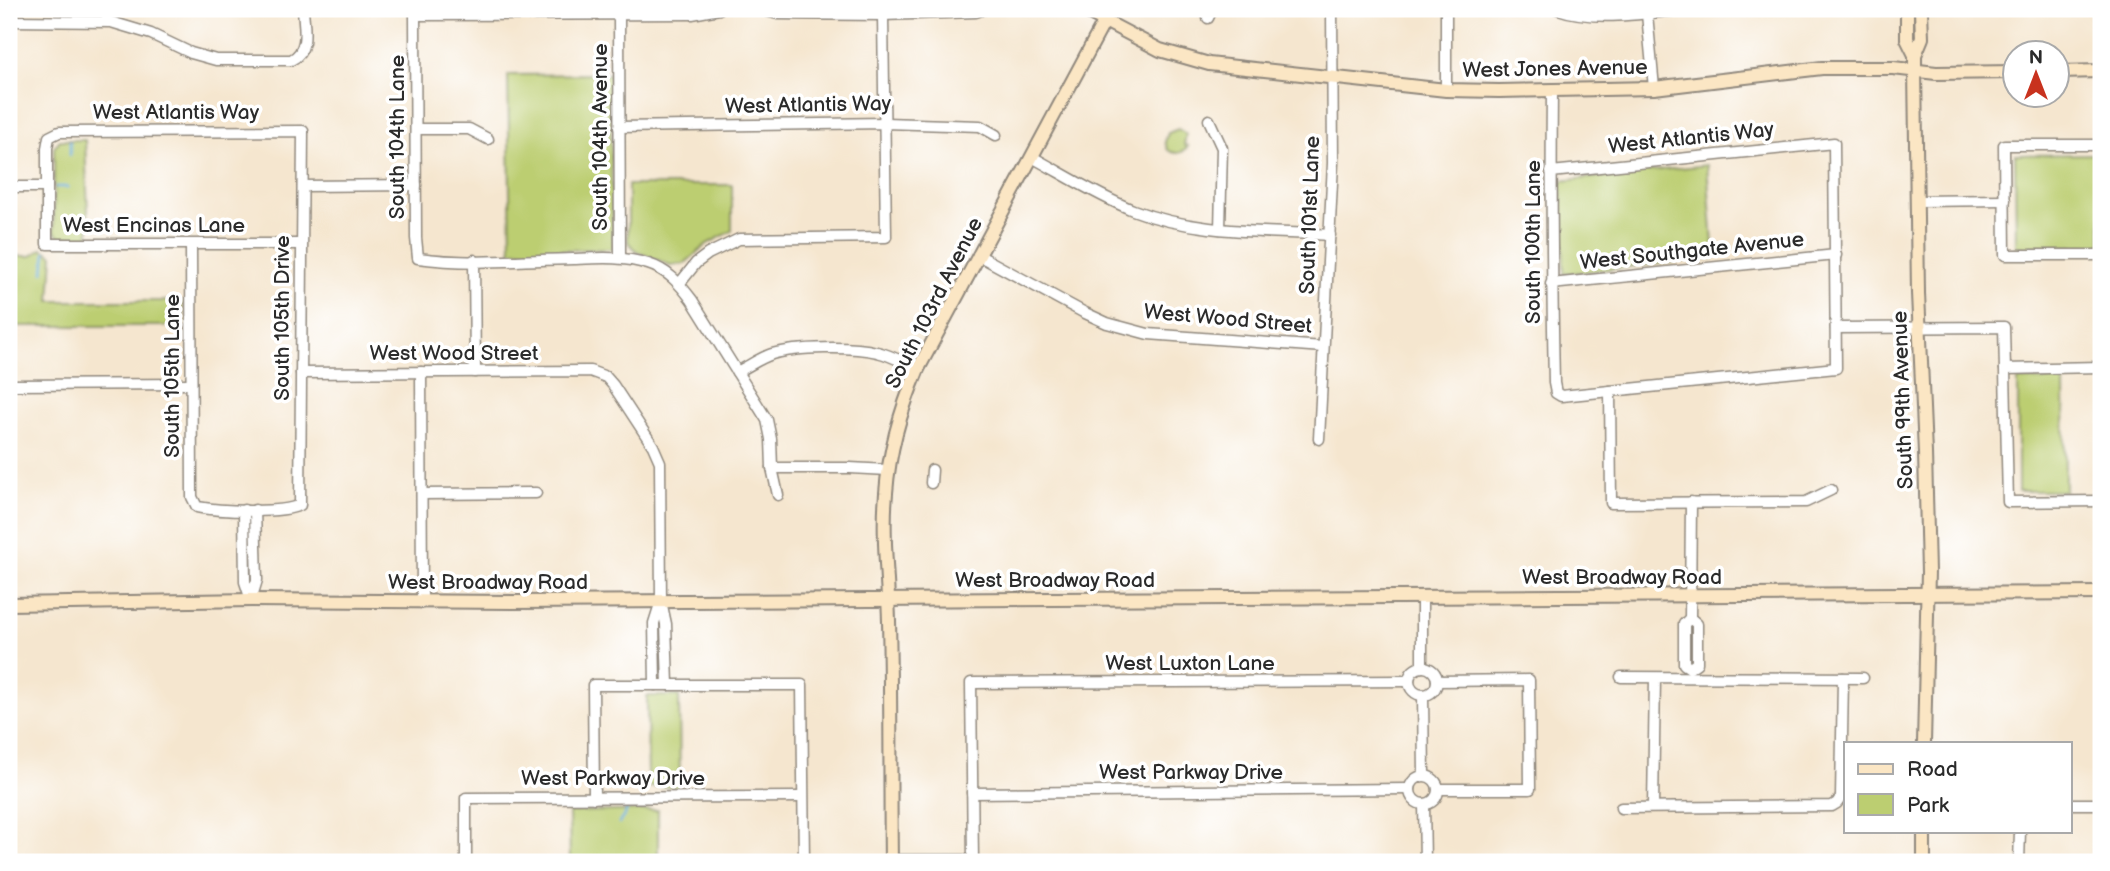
<svg xmlns="http://www.w3.org/2000/svg" width="2110" height="871" viewBox="0 0 2110 871" font-family="'Balsamiq Sans',sans-serif">
  <rect width="100%" height="100%" fill="#fff"/>
  <filter id="ink" filterUnits="userSpaceOnUse"><feTurbulence type="fractalNoise" baseFrequency=".0143" numOctaves="2"/><feDisplacementMap in="SourceGraphic" scale="14" xChannelSelector="R" yChannelSelector="G"/><feConvolveMatrix kernelMatrix="1 2 1 2 8 2 1 2 1" color-interpolation-filters="sRGB"/></filter>
  <filter id="wash" filterUnits="userSpaceOnUse"><feTurbulence type="fractalNoise" baseFrequency=".00686" numOctaves="4" result="noise"/><feDisplacementMap in="SourceGraphic" scale="28" xChannelSelector="R" yChannelSelector="G"/><feGaussianBlur stdDeviation="1.57" result="paint"/><feColorMatrix in="noise" values="0 0 0 0 0 0 0 0 0 0 0 0 0 0 0 0 0 1.4 0 .05"/><feComposite in="paint" operator="in"/></filter>
  <g filter="url(#wash)">
    <rect width="100%" height="100%" fill="#f5e6cf"/>
    <g fill="#bcce71" stroke="#747c4e" stroke-width="2">
      <polygon points="610,74 613,249 511,251 508,75"/>
      <path d="M1178 129 1186 134 1184 145 1188 146C1183 154 1175 155 1168 150L1165 142 1168 133Z"/>
      <polygon points="60,140 85,140 89,238 59,237 54,231 54,147"/>
      <polygon points="2101,154 2101,246 2016,247 2015,155"/>
      <polygon points="1707,165 1714,258 1564,274 1561,181"/>
      <polygon points="628,185 732,185 732,231 707,244 684,264 670,265 638,252 628,242"/>
      <polygon points="42,249 53,255 50,301 182,301 184,326 9,326 9,256 31,256"/>
      <polygon points="2018,380 2064,380 2065,491 2018,491"/>
      <polygon points="647,696 679,696 680,787 648,787"/>
      <polygon points="658,810 658,862 570,862 569,812"/>
    </g>
    <g fill="none" stroke-linecap="round" stroke-linejoin="round">
      <g stroke="#63acdb" stroke-width="2.5">
        <polyline points="70,142 70,155"/>
        <polyline points="56,187 68,187"/>
        <polyline points="44,272 46,252"/>
        <polyline points="174,314 182,314"/>
        <polyline points="619,823 626,813 627,807"/>
      </g>
    </g>
  </g>
  <g filter="url(#ink)">
    <g fill="none" stroke-linecap="round" stroke-linejoin="round">
      <g stroke="#90887d" stroke-width="13">
        <g id="street">
          <path d="M719 9 692 14 415 15 416 238 418 258C469 265 522 260 573 259 598 258 623 256 648 264 668 270 680 284 692 300L767 420 771 439 772 468 778 495"/>
          <polyline points="759,9 778,14 883,15 976,12 984,9"/>
          <polyline points="1446,9 1446,90"/>
          <path d="M1558 9C1594 22 1649 13 1687 9"/>
          <polyline points="1647,14 1654,88"/>
          <polyline points="619,15 620,258"/>
          <polyline points="1208,18 1212,9"/>
          <path d="M9 21 111 22 151 34 191 53 216 60H291C310 51 304 27 303 9"/>
          <polyline points="1209,120 1222,148 1220,229"/>
          <polyline points="619,127 885,123 980,126 996,135"/>
          <polyline points="416,129 469,129 488,139"/>
          <polyline points="2101,145 2004,145 2005,255 2101,255"/>
          <path d="M1032 157C1065 175 1098 196 1133 210 1195 234 1264 231 1330 235"/>
          <path d="M1551 172 1834 143 1836 368 1561 396 1556 393 1554 383C1552 285 1551 188 1552 91"/>
          <polyline points="303,186 416,185"/>
          <polyline points="9,187 47,187"/>
          <polyline points="1917,201 2005,200"/>
          <path d="M191 244 192 497 197 507C218 511 282 514 300 505L303 131 59 132 49 137 47 148V244H302"/>
          <polyline points="978,255 1083,312 1107,323 1148,334 1323,347"/>
          <polyline points="474,260 475,372"/>
          <polyline points="680,283 696,263 708,254 739,239 886,237 883,15"/>
          <polyline points="1551,284 1836,255"/>
          <polyline points="1836,328 2004,327 2008,502 2101,501"/>
          <polyline points="2005,369 2101,367"/>
          <polyline points="421,372 422,603"/>
          <path d="M737 372C749 366 760 358 772 354 797 347 852 346 877 352 891 355 905 363 918 369"/>
          <polyline points="301,373 590,371 606,377 613,385 653,446 660,462 661,601 666,624 668,685"/>
          <polyline points="9,385 191,384"/>
          <polyline points="1610,391 1611,503 1806,502 1831,490"/>
          <polyline points="1319,439 1333,163 1332,9"/>
          <polyline points="772,468 850,468 888,470"/>
          <polyline points="931,483 932,470"/>
          <polyline points="422,494 536,493"/>
          <polyline points="244,510 245,582 251,600"/>
          <polyline points="1422,597 1422,667"/>
          <polyline points="251,600 257,580 255,510"/>
          <polyline points="1690,618 1697,624 1697,663 1690,668 1684,664 1684,624 1690,618 1691,502"/>
          <circle cx="1423" cy="681" r="14"/>
          <polyline points="1621,677 1863,678"/>
          <polyline points="1437,681 1529,680 1530,789 1438,789"/>
          <polyline points="655,685 654,623 661,601"/>
          <polyline points="1423,695 1424,775"/>
          <circle cx="1424" cy="790" r="14"/>
          <polyline points="972,793 1410,789"/>
          <polyline points="594,798 593,685 802,685 804,862"/>
          <polyline points="1424,804 1425,862"/>
          <polyline points="2070,804 2101,804"/>
          <polyline points="1653,807 1655,678"/>
          <polyline points="1621,808 1832,806 1837,803 1841,797 1843,678"/>
          <polyline points="891,860 973,860"/>
          <polyline points="466,862 466,798 802,797"/>
          <polyline points="973,862 971,683 1409,681"/>
          <polyline points="2019,862 2020,831"/>
        </g>
      </g>
      <g stroke="#90887d" stroke-width="16">
        <g id="secondary">
          <polyline points="1082,9 1160,50 1209,64 1446,90 1499,91 1654,88 1822,68 1893,68 1936,73 2016,72"/>
          <polyline points="1907,9 1907,39 1915,55"/>
          <polyline points="1921,9 1922,38 1915,55 1915,69 1918,293 1925,453 1928,572 1924,743"/>
          <polyline points="2058,72 2101,71"/>
          <polyline points="9,604 251,600 512,602 2101,593"/>
          <path d="M891 862C890 782 891 702 889 621 888 579 882 536 886 493 889 450 901 409 918 369L1104 22"/>
          <polyline points="1924,862 1924,831"/>
        </g>
      </g>
      <use href="#street" stroke="#fff" stroke-width="10"/>
      <use href="#secondary" stroke="#fbe6c4" stroke-width="12"/>
    </g>
  </g>
  <g text-anchor="middle" dominant-baseline="central" stroke-width="7" stroke-linejoin="round" paint-order="stroke">
    <g font-size="21" fill="#2b2b2b" stroke="#fff">
      <text transform="translate(1555 69) rotate(-1)">West Jones Avenue</text>
      <text transform="translate(808 105) rotate(-1)">West Atlantis Way</text>
      <text x="176" y="112">West Atlantis Way</text>
      <text transform="translate(397 137) rotate(-90)">South 104th Lane</text>
      <text transform="translate(600 137) rotate(-90)">South 104th Avenue</text>
      <text transform="translate(1691 138) rotate(-6)">West Atlantis Way</text>
      <text transform="translate(1310 215) rotate(-88)">South 101st Lane</text>
      <text x="154" y="225">West Encinas Lane</text>
      <text transform="translate(1533 242) rotate(-90)">South 100th Lane</text>
      <text transform="translate(1692 251) rotate(-6)">West Southgate Avenue</text>
      <text transform="translate(934 303) rotate(-63)">South 103rd Avenue</text>
      <text transform="translate(282 318) rotate(-90)">South 105th Drive</text>
      <text transform="translate(1228 319) rotate(5)">West Wood Street</text>
      <text x="454" y="353">West Wood Street</text>
      <text transform="translate(172 376) rotate(-90)">South 105th Lane</text>
      <text transform="translate(1903 400) rotate(-92)">South 99th Avenue</text>
      <text x="1622" y="577">West Broadway Road</text>
      <text x="1055" y="580">West Broadway Road</text>
      <text x="488" y="582">West Broadway Road</text>
      <text x="1190" y="663">West Luxton Lane</text>
      <text x="1191" y="772">West Parkway Drive</text>
      <text x="613" y="778">West Parkway Drive</text>
    </g>
  </g>
  <rect width="2110" height="871" fill="none" stroke="#fff" stroke-width="35"/>
  <rect x="1844" y="742" width="228" height="91" fill="#ffffff" stroke="#aaaaaa" stroke-width="2"/>
  <rect x="1858" y="764" width="35" height="10" fill="#fbe6c4" stroke="#aaaaaa" stroke-width="2"/>
  <text x="1907" y="776" font-size="21" fill="#2b2b2b">Road</text>
  <rect x="1858" y="794" width="35" height="21" fill="#bcce71" stroke="#aaaaaa" stroke-width="2"/>
  <text x="1907" y="812" font-size="21" fill="#2b2b2b">Park</text>
  <g transform="translate(2036 74)"><circle r="33" fill="#ffffff" stroke="#aaaaaa" stroke-width="2"/>
  <path d="M0-5L12 26L0 18L-12 26Z" fill="#c8321e"/>
  <text y="-10" font-size="19" font-weight="bold" text-anchor="middle" fill="#2b2b2b">N</text>
  </g>
</svg>
